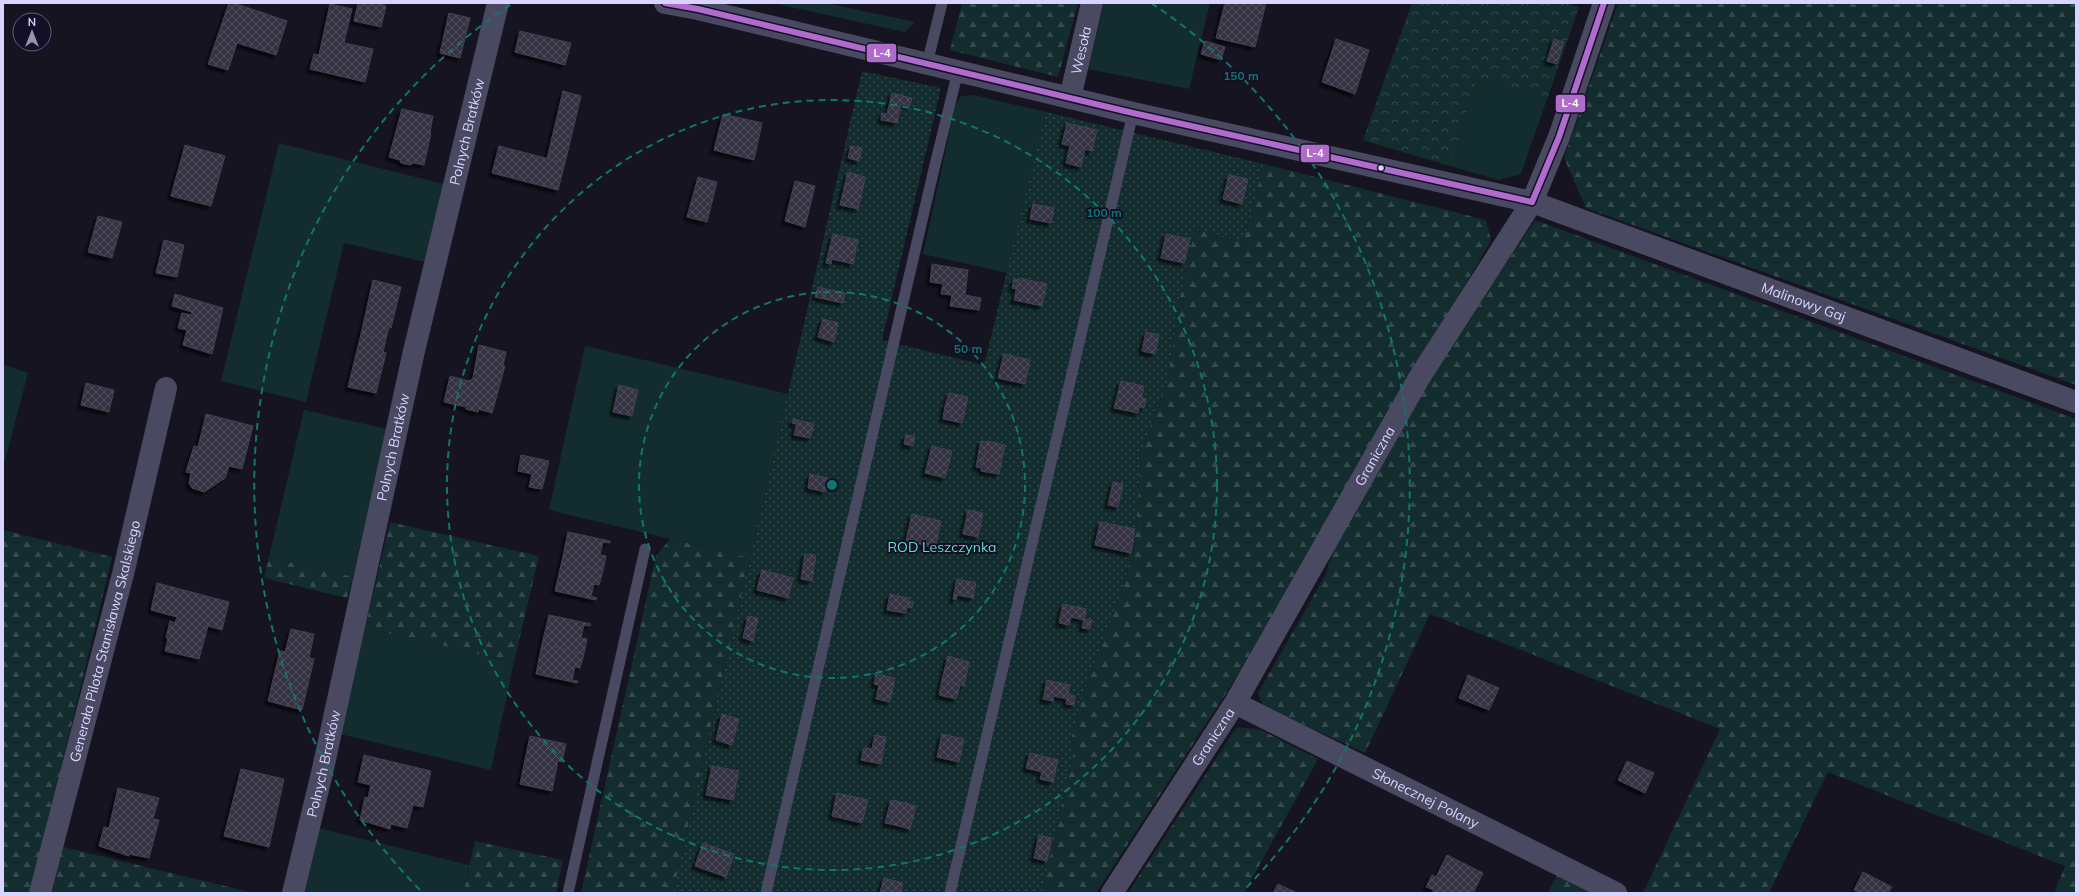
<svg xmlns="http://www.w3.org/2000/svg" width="2079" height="896" viewBox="0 0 2079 896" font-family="Mulish,sans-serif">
  <defs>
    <pattern id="forest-firs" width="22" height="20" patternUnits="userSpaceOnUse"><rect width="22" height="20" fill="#132c2d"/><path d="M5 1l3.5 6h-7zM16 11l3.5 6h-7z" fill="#354a4c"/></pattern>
    <pattern id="park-crowns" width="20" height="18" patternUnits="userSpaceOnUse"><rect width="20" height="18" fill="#132c2d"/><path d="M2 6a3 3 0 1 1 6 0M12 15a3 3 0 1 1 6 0" fill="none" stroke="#354a4c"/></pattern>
    <pattern id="garden-dots" width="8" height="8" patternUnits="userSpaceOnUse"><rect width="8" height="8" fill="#132c2d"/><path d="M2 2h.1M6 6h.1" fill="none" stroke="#354a4c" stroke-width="1.8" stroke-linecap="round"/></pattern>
    <pattern id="building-cross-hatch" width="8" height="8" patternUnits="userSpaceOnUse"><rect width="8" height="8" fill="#343243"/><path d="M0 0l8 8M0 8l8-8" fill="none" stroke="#514f5f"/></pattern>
    <filter id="shadow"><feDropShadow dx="-3.5" dy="3.5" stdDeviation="1" flood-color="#0009"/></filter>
  </defs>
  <rect width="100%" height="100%" fill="#161421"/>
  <g fill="#132c2d">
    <polygon points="772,3 826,3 915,22 905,32"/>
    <polygon points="1104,3 1210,3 1189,89 1088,69"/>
    <polygon points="1412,3 1565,3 1579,7 1521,174 1498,180 1363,140"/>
    <polygon points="973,95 1046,112 1008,273 923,254 955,107 961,96"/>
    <polygon points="279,143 444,184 425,262 344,243 306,402 221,381"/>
    <polygon points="585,346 788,394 750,558 549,510"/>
    <polygon points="3,364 28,373 3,468"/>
    <polygon points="304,410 387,429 353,577 269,557"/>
    <polygon points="365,628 514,662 491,770 340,734"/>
    <polygon points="318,828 469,865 463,893 302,893"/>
  </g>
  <g fill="url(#forest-firs)">
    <polygon points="962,3 1078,3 1058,77 950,50"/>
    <polygon points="1618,3 2076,3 2076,385 1586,208 1564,158"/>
    <polygon points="1264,164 1486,220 1491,240 1277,615 1096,893 1042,893 1074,751 1070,743 1088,678 1117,605 1132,554 1136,531 1141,451 1168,380 1178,305 1195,229 1243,241"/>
    <polygon points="1535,220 2076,419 2076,893 2054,893 2065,866 1828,772 1769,893 1643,893 1720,729 1430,614 1365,753 1263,706 1258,693 1326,574 1338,532 1407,411"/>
    <polygon points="390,522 539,556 514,662 365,628"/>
    <polygon points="3,530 112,557 31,893 3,893"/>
    <polygon points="670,539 750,558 673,893 581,893 656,556"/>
    <polygon points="269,557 353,577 347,598 264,578"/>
    <polygon points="1240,727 1261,730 1318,759 1244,893 1128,893 1236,728"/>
    <polygon points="475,841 563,860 556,893 463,893"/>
    <polygon points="63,847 254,893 52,893"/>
    <polygon points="1558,874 1593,893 1547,893"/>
  </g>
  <polygon fill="url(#park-crowns)" points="1412,3 1565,3 1579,7 1547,99 1477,77 1450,166 1363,140"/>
  <polygon fill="url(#garden-dots)" points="862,71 941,88 882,340 984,365 1046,112 1264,164 1243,241 1195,229 1178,305 1168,380 1141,451 1136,531 1132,554 1117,605 1088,678 1070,743 1074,751 1042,893 673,893"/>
  <g fill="url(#building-cross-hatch)" stroke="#433f54" filter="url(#shadow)">
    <polygon points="229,3 234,3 287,21 276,55 237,43 228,70 208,64"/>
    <polygon points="358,3 381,3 386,6 381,27 354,21"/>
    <polygon points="1225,3 1266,3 1255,47 1216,38"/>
    <polygon points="330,4 352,9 344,43 373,49 365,82 310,69 314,54 319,55"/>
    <polygon points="449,13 470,18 460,58 440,53"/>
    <polygon points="520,31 571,43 565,65 515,52"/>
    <polygon points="1336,39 1369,50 1355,94 1322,82"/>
    <polygon points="1554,39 1564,42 1557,64 1547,61"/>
    <polygon points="1205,41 1225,47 1221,60 1201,54"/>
    <polygon points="563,91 581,96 565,163 547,159"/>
    <polygon points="892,93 912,98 910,106 901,104 897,123 881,120 882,113 887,114"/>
    <polygon points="402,109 433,116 430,132 431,133 424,165 413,163 410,165 401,163 400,160 389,157"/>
    <polygon points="723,114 762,123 754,160 714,150"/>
    <polygon points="1067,123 1097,130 1092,151 1062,144"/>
    <polygon points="185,145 225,156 211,206 171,196"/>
    <polygon points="1070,145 1085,149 1081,167 1066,163"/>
    <polygon points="499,146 565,163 558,190 492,173"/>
    <polygon points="851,146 862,148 859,161 848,158"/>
    <polygon points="848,172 865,177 863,189 845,184"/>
    <polygon points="1229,175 1248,179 1242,204 1223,199"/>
    <polygon points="698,177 717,182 707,222 687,217"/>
    <polygon points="795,181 815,186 805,227 785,221"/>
    <polygon points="845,184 863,189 858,209 840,205"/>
    <polygon points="1033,204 1054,208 1051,223 1030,219"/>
    <polygon points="98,216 122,222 112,258 88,252"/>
    <polygon points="833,234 858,240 853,264 832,259 831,264 826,263"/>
    <polygon points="1166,234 1190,239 1184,263 1161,258"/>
    <polygon points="164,240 184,245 177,277 156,273"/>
    <polygon points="932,264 968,270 965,295 981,298 979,310 950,306 952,295 941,294 943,284 930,282"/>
    <polygon points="1019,278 1047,284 1042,306 1014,300"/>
    <polygon points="1014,279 1019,280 1016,289 1012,288"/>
    <polygon points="373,280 401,287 391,328 389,327 386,339 361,334"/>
    <polygon points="818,287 845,293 843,303 815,297"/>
    <polygon points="175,294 223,308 212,354 183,345 187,330 178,328 182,313 191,315 192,312 172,306"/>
    <polygon points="823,319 838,323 834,342 818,337"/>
    <polygon points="1146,332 1159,335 1155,354 1142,351"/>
    <polygon points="361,334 386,339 383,352 386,353 376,393 348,387"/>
    <polygon points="479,345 506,352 503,366 505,366 492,413 478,409 478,412 466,409 466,407 444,402 450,376 469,381 473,378"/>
    <polygon points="1004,354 1030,360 1025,384 998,378"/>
    <polygon points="1121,381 1144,386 1138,413 1114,408"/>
    <polygon points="86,383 114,390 109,412 81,405"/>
    <polygon points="619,385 638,390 632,416 613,412"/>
    <polygon points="949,393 968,397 962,423 949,420 952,408 945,406"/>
    <polygon points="1142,398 1146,399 1144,408 1140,407"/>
    <polygon points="945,406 952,408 949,420 943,419"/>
    <polygon points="206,414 253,426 242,469 229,466 225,478 204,492 192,488 189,483 191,473 186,472 194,446 198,447"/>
    <polygon points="793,419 798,420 796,424 792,423"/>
    <polygon points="798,420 814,424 810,438 794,435"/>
    <polygon points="906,435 915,436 913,446 904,444"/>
    <polygon points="981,441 987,442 981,468 976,467"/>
    <polygon points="987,441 1005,445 999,474 981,471"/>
    <polygon points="932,446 952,451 945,478 925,473"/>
    <polygon points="521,455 549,461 542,489 529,487 532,474 518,471"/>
    <polygon points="810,474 828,478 825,492 808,488"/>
    <polygon points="1113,482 1123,484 1118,507 1108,505"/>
    <polygon points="968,510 983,513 978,537 963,534"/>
    <polygon points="912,514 941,521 935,548 906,541"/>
    <polygon points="1100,522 1135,529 1131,553 1095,545"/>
    <polygon points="568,532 610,541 610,543 603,542 600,555 606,556 603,571 562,561"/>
    <polygon points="805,554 816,555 812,581 801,579"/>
    <polygon points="562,561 603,571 599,585 594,584 591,596 597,598 596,600 555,591"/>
    <polygon points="762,570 793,578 788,598 757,590"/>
    <polygon points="957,579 976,583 973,598 957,595 956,600 953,599"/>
    <polygon points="157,583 229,602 222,630 208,626 199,659 165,651 168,638 166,638 170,621 175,623 177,617 151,610"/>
    <polygon points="890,594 909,598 906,613 887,610"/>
    <polygon points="908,601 913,602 912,608 907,607"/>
    <polygon points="1063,604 1086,609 1084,620 1071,617 1069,625 1059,623"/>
    <polygon points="549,615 591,624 590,626 584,625 581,638 587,639 584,654 542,644"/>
    <polygon points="748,616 758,618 753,641 743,638"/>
    <polygon points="1084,619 1092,620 1090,629 1082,628"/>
    <polygon points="291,629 314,634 309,658 314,659 302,710 268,701 280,651 285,652"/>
    <polygon points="542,644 584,654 580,668 575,667 572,680 578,681 577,683 536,674"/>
    <polygon points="948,656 969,662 964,686 942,680"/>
    <polygon points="876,674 895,678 890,702 876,699 879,685 874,684"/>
    <polygon points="1468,675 1499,688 1489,710 1459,698"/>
    <polygon points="942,680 960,685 956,699 939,695"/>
    <polygon points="1047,680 1070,685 1067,699 1054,696 1053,701 1043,699"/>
    <polygon points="1068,695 1075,696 1074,705 1066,704"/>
    <polygon points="722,714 739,719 732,745 716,740"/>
    <polygon points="942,734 964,739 959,762 937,757"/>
    <polygon points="875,735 886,737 881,764 861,760 864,748 872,749"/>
    <polygon points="530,736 566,744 562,762 558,761 552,791 520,784"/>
    <polygon points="1030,753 1058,760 1053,782 1040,779 1042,772 1026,768"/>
    <polygon points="364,755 431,771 423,807 413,805 407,828 391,824 390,829 360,820 365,797 368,798 371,785 358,782"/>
    <polygon points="1627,761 1654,773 1645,793 1618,780"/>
    <polygon points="712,766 739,771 733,800 706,795"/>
    <polygon points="241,769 284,779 269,847 224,836"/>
    <polygon points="118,788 159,798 153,819 159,820 149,858 129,854 129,856 99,846 104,827 109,828"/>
    <polygon points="837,793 868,800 862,823 832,816"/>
    <polygon points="891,800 897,801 891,824 885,823"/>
    <polygon points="897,801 916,806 910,829 891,824"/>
    <polygon points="1039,835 1052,838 1047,861 1034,858"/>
    <polygon points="703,843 734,854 726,877 695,866"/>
    <polygon points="1447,855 1483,873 1473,893 1432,893 1434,890 1426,887 1432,875 1436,877"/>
    <polygon points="1863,872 1892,887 1888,893 1859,893 1854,890"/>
    <polygon points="884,878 903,883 901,893 880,893"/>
    <polygon points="1278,884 1297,893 1273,893"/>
  </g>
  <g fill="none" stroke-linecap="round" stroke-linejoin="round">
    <g stroke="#4a4962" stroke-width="11">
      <polyline points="927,64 942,3"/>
      <polyline points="568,893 645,549"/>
      <polyline points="766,893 934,169 958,71"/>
      <polyline points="950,893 1133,113"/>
    </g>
    <g stroke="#4a4962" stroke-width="22">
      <path id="s1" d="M665 3 698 9 1133 113 1532 202 2076 402"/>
      <path id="s2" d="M1070 98 1092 3"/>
      <path id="s3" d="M1235 703 1616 893"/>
      <path id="s4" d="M40 893 123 574 166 388"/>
      <path id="s5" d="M293 893 322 773 414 351 498 3"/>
      <path id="s6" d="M1112 893 1235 703 1419 378 1532 202 1559 137 1604 3"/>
    </g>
    <g stroke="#130f26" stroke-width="9">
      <g id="bus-1">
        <polyline points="665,3 698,9 1133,113 1532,202"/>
        <polyline points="1532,202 1559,137 1604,3"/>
      </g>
    </g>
    <use href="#bus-1" stroke="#b06ccc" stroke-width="6"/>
  </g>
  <g fill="none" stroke="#0f766e" stroke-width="2" stroke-dasharray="7 5">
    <circle cx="832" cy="485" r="193"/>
    <circle cx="832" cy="485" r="385"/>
    <path d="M420 890A578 578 0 0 1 513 3M1151 3A578 578 0 0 1 1244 890"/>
  </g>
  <circle fill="#d9d4ff" stroke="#130f26" stroke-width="1.5" cx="1381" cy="168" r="3.5"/>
  <g text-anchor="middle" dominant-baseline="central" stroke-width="4" stroke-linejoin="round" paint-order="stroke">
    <g font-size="14" fill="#d9d4ff" stroke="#130f26">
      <text stroke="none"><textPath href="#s2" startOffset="49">Wesoła</textPath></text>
      <text stroke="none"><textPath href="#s5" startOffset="781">Polnych Bratków</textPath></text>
      <text stroke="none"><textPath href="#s1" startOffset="1179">Malinowy Gaj</textPath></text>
      <text stroke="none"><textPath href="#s5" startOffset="457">Polnych Bratków</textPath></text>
      <text stroke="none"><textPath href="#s6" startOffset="510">Graniczna</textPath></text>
      <text stroke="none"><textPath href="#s4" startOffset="260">Generała Pilota Stanisława Skalskiego</textPath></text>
      <text stroke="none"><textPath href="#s6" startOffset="186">Graniczna</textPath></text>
      <text stroke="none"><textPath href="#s5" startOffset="133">Polnych Bratków</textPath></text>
      <text stroke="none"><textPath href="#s3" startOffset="213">Słonecznej Polany</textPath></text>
    </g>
    <g font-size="14" fill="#5fe0c0" stroke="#130f26">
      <text x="942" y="547">ROD Leszczynka</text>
    </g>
  </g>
  <circle cx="832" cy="485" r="6" fill="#0f766e" stroke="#130f26" stroke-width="2"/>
  <g font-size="12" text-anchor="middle" font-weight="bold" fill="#0f766e" stroke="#130f26" stroke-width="4" stroke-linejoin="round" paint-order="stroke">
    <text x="1241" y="80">150 m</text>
    <text x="1104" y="217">100 m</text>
    <text x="968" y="353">50 m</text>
  </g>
  <g stroke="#130f26" stroke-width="1.5">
    <rect x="866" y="43" width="31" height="20" rx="4" fill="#b06ccc"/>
    <rect x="1555" y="94" width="31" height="19" rx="4" fill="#b06ccc"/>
    <rect x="1300" y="144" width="30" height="19" rx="4" fill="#b06ccc"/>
  </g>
  <g font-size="11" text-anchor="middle" font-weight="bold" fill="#fff">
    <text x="882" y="57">L-4</text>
    <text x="1570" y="107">L-4</text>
    <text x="1315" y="157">L-4</text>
  </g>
  <rect width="2079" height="896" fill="none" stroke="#d9d4ff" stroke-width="8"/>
  <g transform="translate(32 32)"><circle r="19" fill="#130f26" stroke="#625e7d"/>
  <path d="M0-3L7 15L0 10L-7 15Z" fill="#9591b1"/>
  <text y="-6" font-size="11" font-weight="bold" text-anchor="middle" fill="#d9d4ff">N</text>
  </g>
</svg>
